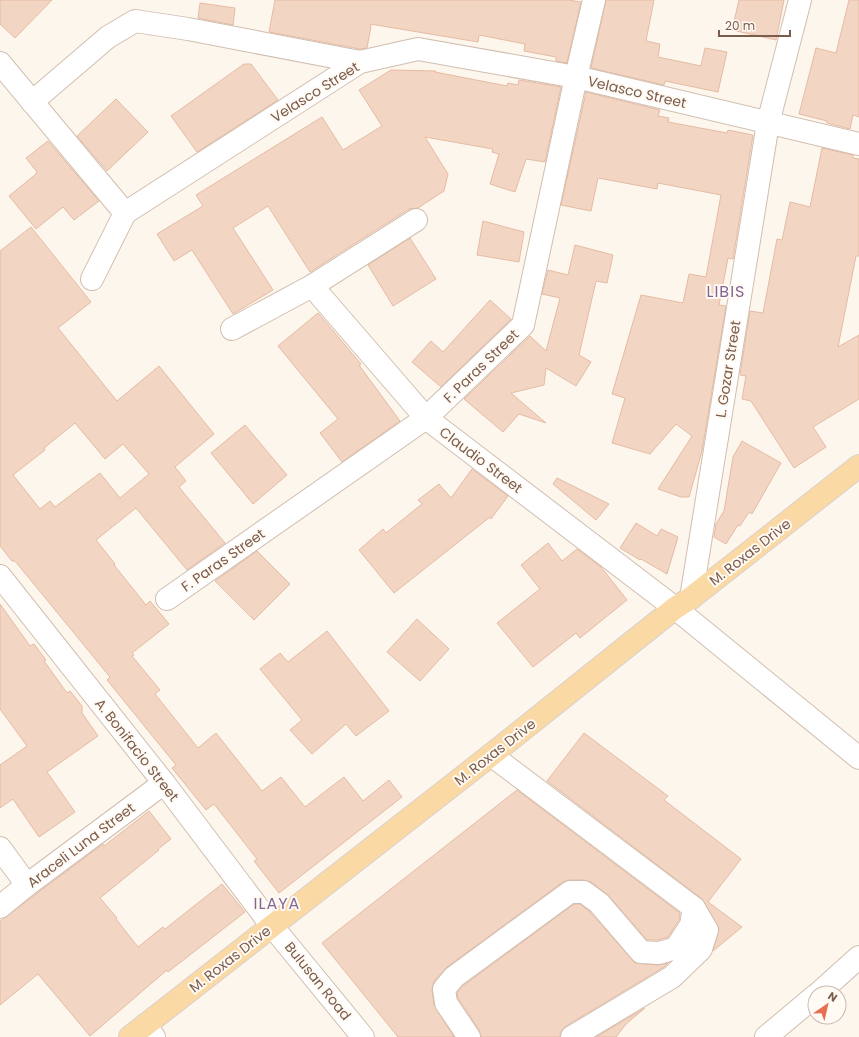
<svg xmlns="http://www.w3.org/2000/svg" width="859" height="1037" viewBox="0 0 859 1037" font-family="Poppins,sans-serif">
  <rect width="100%" height="100%" fill="#fdf6ec"/>
  <g fill="#f3d5c3" stroke="#e6bba3" fill-rule="evenodd">
    <polygon points="0,0 52,0 15,38 0,24"/>
    <polygon points="275,0 569,0 581,2 567,63 556,61 556,57 524,51 525,44 479,35 478,42 370,24 371,26 367,48 360,49 269,32"/>
    <polygon points="606,0 654,0 646,41 660,44 658,57 701,66 705,48 727,52 718,92 665,81 664,85 591,68"/>
    <polygon points="739,0 784,0 776,40 732,30"/>
    <polygon points="849,0 859,0 859,117 853,115 850,129 827,123 827,121 799,114 816,48 836,53"/>
    <polygon points="200,3 235,8 233,25 198,18"/>
    <polygon points="244,64 251,64 278,100 197,152 171,116"/>
    <polygon points="391,70 436,71 435,72 507,86 508,83 518,85 519,80 561,87 545,162 526,159 515,192 490,184 499,154 492,152 493,149 425,137 448,174 444,191 418,208 409,209 310,272 268,206 233,228 273,290 233,314 192,250 174,261 157,234 203,206 196,195 322,117 343,150 382,126 359,90"/>
    <polygon points="586,92 660,110 658,116 669,118 668,122 727,133 728,130 753,135 733,259 728,258 719,305 726,306 702,451 689,497 681,497 658,489 692,436 676,424 650,454 612,443 625,398 612,394 641,295 683,303 689,274 706,277 721,195 658,183 657,189 598,178 591,211 561,205"/>
    <polygon points="116,99 148,132 107,171 77,136"/>
    <polygon points="48,141 99,201 74,220 63,207 36,229 9,196 36,174 37,172 26,158"/>
    <polygon points="822,148 853,155 853,158 859,159 859,256 856,256 838,347 859,335 859,399 813,427 826,447 794,468 751,401 742,399 746,376 740,375 750,311 763,313 777,239 782,240 790,202 810,207"/>
    <polygon points="483,221 524,232 519,262 477,255"/>
    <path d="M31 227 91 302 58 328 117 401 159 366 214 434 175 467 186 481 179 487 225 543 187 570 136 508 96 540 115 564 114 565 146 605 150 601 169 624 132 653 134 655 132 656 160 690 155 694 198 748 216 733 262 791 281 777 305 807 344 777 363 801 389 780 402 797 279 893 254 861 257 859 214 804 206 810 172 768 176 765 107 680 110 677 15 561H12L0 546V251ZM75 423 105 459 123 444 149 474 120 498 100 473 55 507 50 501 40 509 13 475 45 450 44 448Z"/>
    <polygon points="410,238 436,279 393,306 368,265"/>
    <polygon points="575,245 613,255 607,283 596,281 579,355 591,362 576,386 546,368 544,385 511,393 546,423 519,414 503,432 464,399 530,336 546,351 560,298 542,294 548,270 568,275"/>
    <polygon points="490,300 511,319 441,387 412,362 431,341 443,352"/>
    <polygon points="318,313 361,364 359,365 400,421 342,462 320,433 338,419 278,346"/>
    <polygon points="245,425 287,475 253,504 211,453"/>
    <polygon points="742,441 781,463 752,514 749,512 740,526 738,525 726,544 714,537 716,524 724,511 733,457"/>
    <polygon points="472,469 508,496 491,519 490,517 394,593 359,550 383,529 386,533 422,504 418,500 439,484 451,498"/>
    <polygon points="557,478 609,504 596,520 553,484"/>
    <polygon points="636,523 657,536 661,529 678,537 667,574 641,559 640,560 620,548"/>
    <polygon points="548,543 562,561 577,549 601,567 627,600 580,638 576,633 533,667 497,623 540,589 521,565"/>
    <polygon points="257,551 290,584 254,620 215,581"/>
    <polygon points="0,604 30,646 34,644 46,660 44,661 67,693 70,691 82,706 82,713 98,736 47,772 75,812 39,837 13,799 0,808 0,765 27,746 0,709"/>
    <polygon points="417,619 449,649 420,681 387,652"/>
    <polygon points="327,631 389,711 356,736 346,724 312,754 290,730 302,720 260,669 280,653 288,662"/>
    <polygon points="584,733 668,796 664,800 741,859 708,902 742,927 713,951 719,928 702,899 547,781"/>
    <polygon points="517,790 680,913 679,920 668,937 658,940 647,940 608,895 591,882 584,880 570,880 563,882 447,967 434,981 432,990 434,1005 454,1037 398,1037 322,943"/>
    <polygon points="149,811 171,839 158,849 159,850 100,898 117,918 116,919 138,947 163,927 165,929 222,884 245,912 168,972 167,970 90,1036 38,974 0,1005 0,921 103,844 104,846"/>
    <polygon points="574,904 580,904 590,912 635,963 658,965 668,963 664,967 566,1026 561,1031 560,1037 481,1037 479,1030 458,998 457,993 463,986"/>
    <polygon points="645,1008 626,1024 616,1037 596,1037"/>
  </g>
  <g fill="none" stroke-linecap="round" stroke-linejoin="round">
    <g stroke="#d1beb0" stroke-width="24">
      <g id="minor">
        <polyline points="0,63 125,213 360,62 418,49 576,77 859,144"/>
        <polyline points="32,102 108,37 135,21 188,29 360,62"/>
        <polyline points="92,279 125,213"/>
        <polyline points="312,286 426,418 675,608 859,758"/>
        <polyline points="232,329 312,286 416,220"/>
        <polyline points="0,576 164,783 272,926 363,1037"/>
        <polyline points="691,598 768,123 800,0"/>
        <polyline points="167,599 426,418 523,325 576,77 594,0"/>
        <polyline points="491,755 694,908 707,930 701,949 672,977 572,1037"/>
        <polyline points="0,848 27,885"/>
        <polyline points="0,907 27,885 164,783"/>
        <polyline points="819,993 859,957"/>
        <polyline points="145,1025 154,1037"/>
        <polyline points="469,1037 446,1003 444,989 454,977 570,892 584,892 599,903 641,952 659,953 676,948 691,925 694,908"/>
        <polyline points="766,1037 815,996"/>
      </g>
    </g>
    <g stroke="#dad1cd" stroke-width="24">
      <polyline id="major" points="130,1037 491,755 675,608 691,598 859,466"/>
    </g>
    <use href="#minor" stroke="#fff" stroke-width="22"/>
    <use href="#major" stroke="#fbd9a5" stroke-width="22"/>
  </g>
  <g text-anchor="middle" dominant-baseline="central" stroke-width="4" stroke-linejoin="round" paint-order="stroke">
    <g font-size="14" fill="#7a5c4d" stroke="#fffaf3">
      <text transform="translate(315 92) rotate(-32)">Velasco Street</text>
      <text transform="translate(637 92) rotate(13)">Velasco Street</text>
      <text transform="translate(481 366) rotate(-44)">F. Paras Street</text>
      <text transform="translate(728 369) rotate(-81)">L. Gozar Street</text>
      <text transform="translate(481 460) rotate(37)">Claudio Street</text>
      <text transform="translate(750 552) rotate(-38)">M. Roxas Drive</text>
      <text transform="translate(223 560) rotate(-35)">F. Paras Street</text>
      <text transform="translate(137 750) rotate(52)">A. Bonifacio Street</text>
      <text transform="translate(495 752) rotate(-38)">M. Roxas Drive</text>
      <text transform="translate(81 845) rotate(-37)">Araceli Luna Street</text>
      <text transform="translate(230 959) rotate(-38)">M. Roxas Drive</text>
      <text transform="translate(318 981) rotate(51)">Bulusan Road</text>
    </g>
    <g font-size="16" letter-spacing="1" fill="#846695" stroke="#fffaf3">
      <text x="726" y="291">LIBIS</text>
      <text x="277" y="903">ILAYA</text>
    </g>
  </g>
  <g transform="translate(827 1005) rotate(34)"><circle r="19" fill="#fffaf3" stroke="#cabbb1"/>
  <path d="M0-3L7 15L0 10L-7 15Z" fill="#e76f51"/>
  <text y="-6" font-size="11" font-weight="bold" text-anchor="middle" fill="#7a5c4d">N</text>
  </g>
  <path d="M719 30v6h71v-6" fill="none" stroke="#7a5c4d" stroke-width="2"/>
  <text x="725" y="30" font-size="12" fill="#7a5c4d" stroke="#fffaf3" stroke-width="3" paint-order="stroke">20 m</text>
</svg>
